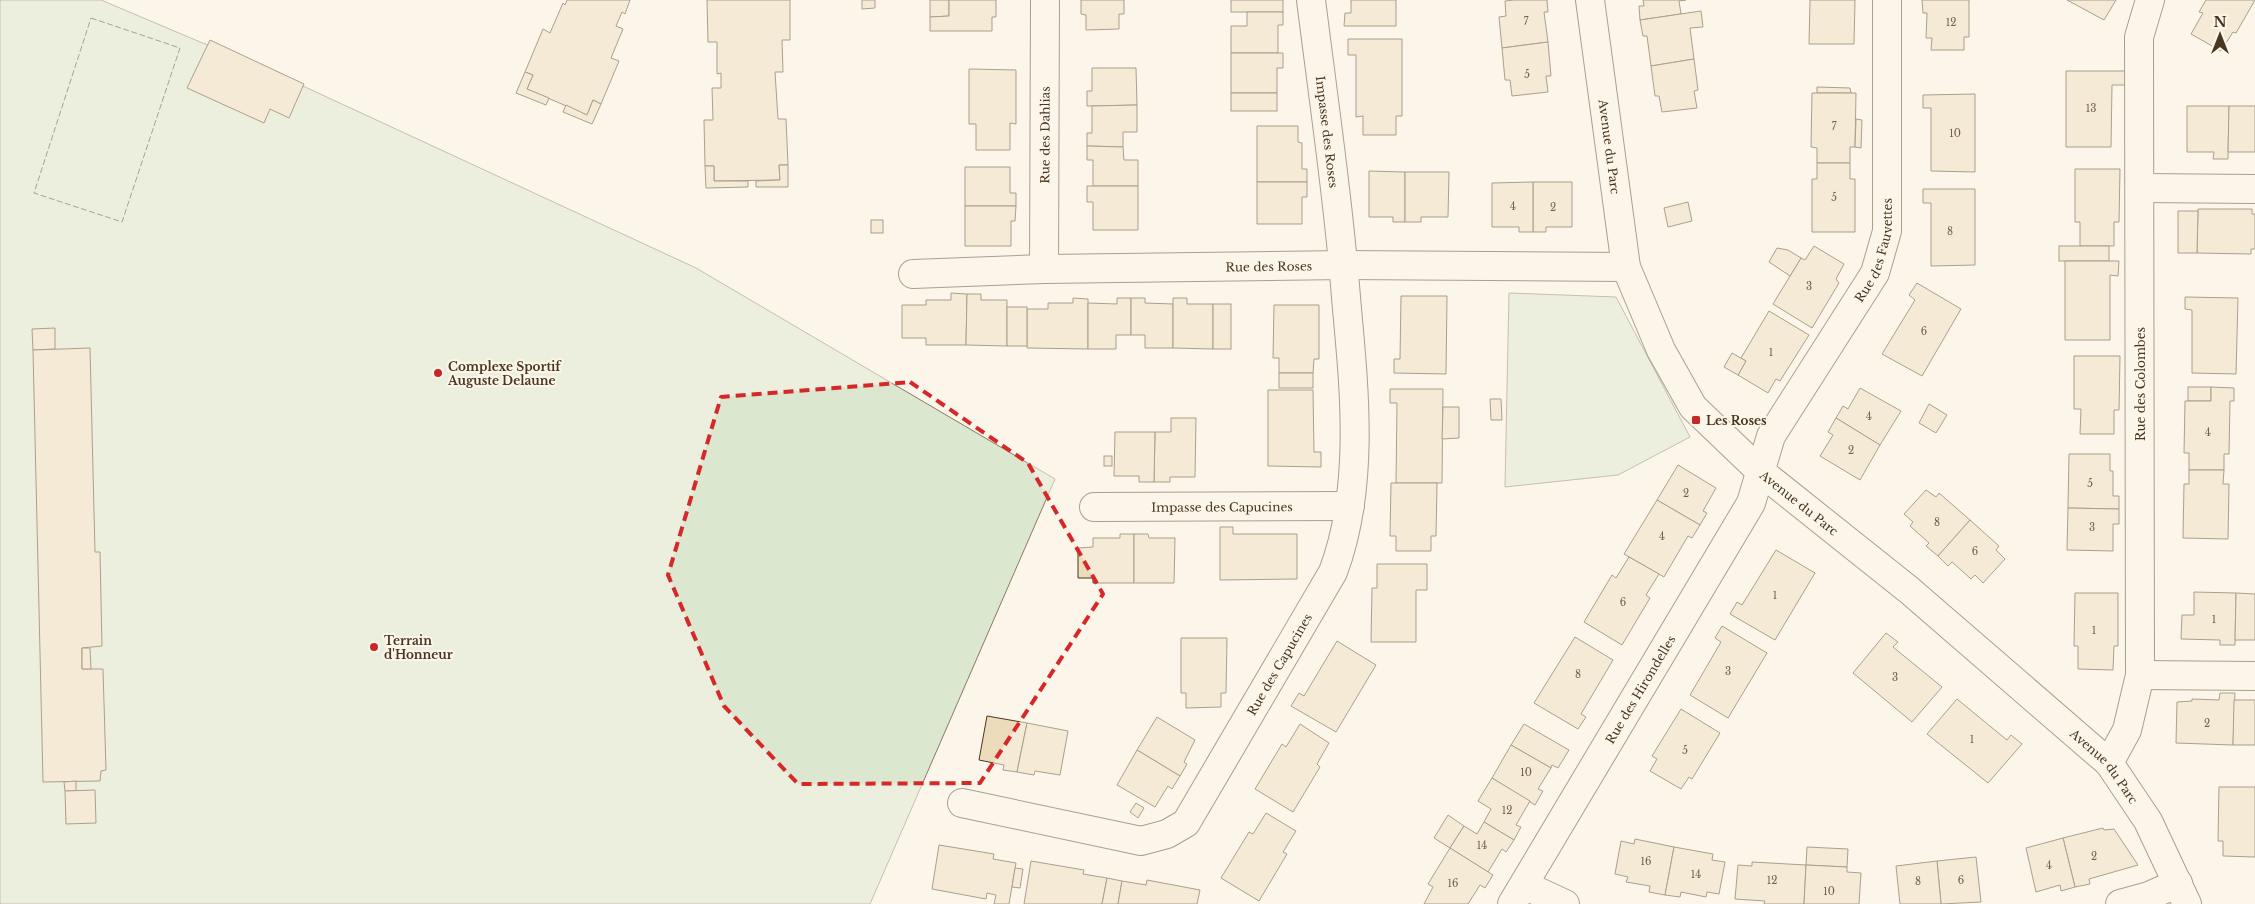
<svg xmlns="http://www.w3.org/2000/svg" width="2255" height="904" viewBox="0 0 2255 904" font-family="'Libre Baskerville',serif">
  <rect width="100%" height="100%" fill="#fbf6e9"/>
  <g fill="#dce7d0" stroke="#887966">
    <polygon points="0,0 101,0 290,80 696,268 1055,479 870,904 0,904"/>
    <polygon points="1509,293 1616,297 1690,437 1618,475 1505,487"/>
  </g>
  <g fill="#ecdcbc" stroke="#4a3520">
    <polygon points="567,0 630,0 625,14 622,12 616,26 623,29 611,58 619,61 601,104 593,100 587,115 527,89 533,75 525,72 543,29 550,33 563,3 565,5"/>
    <polygon points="707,0 790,0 790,40 782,40 783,72 775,72 778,119 786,119 788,165 779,165 780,180 714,181 714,166 705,166 704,120 713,120 712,88 721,88 721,73 717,74 717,42 708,42"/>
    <polygon points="862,0 875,0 875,8 862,9"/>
    <polygon points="930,0 949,0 949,16 930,17"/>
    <polygon points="949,0 996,0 996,17 992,17 992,31 930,31 930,17 949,16"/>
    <polygon points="1081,0 1124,0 1124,14 1119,14 1119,29 1086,30 1086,15 1081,14"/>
    <rect x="1231" y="0" width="52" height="12"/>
    <polygon points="1351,0 1396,0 1396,26 1344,26 1345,13 1351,13"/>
    <polygon points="1514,0 1547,0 1548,12 1544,12 1548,42 1502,48 1499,17 1506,16 1505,1"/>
    <polygon points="1643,0 1686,0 1679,1 1681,14 1640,20 1639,6 1644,6"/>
    <polygon points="1810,0 1855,0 1854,44 1809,44"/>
    <polygon points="1922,0 1969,0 1969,37 1964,37 1964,50 1931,50 1932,38 1926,38 1927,13 1923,13"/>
    <polygon points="2067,0 2116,0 2104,20"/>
    <polygon points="2206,0 2255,0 2236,33 2233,32 2221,51 2191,34 2203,13 2199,12"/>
    <polygon points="1701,11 1703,27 1690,28 1694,59 1651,66 1647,36 1643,36 1640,20"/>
    <polygon points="1247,12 1283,12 1283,25 1278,25 1278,53 1231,53 1231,26 1247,26"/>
    <polygon points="1348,39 1402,39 1402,116 1396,116 1396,135 1363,135 1363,116 1356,117 1356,55 1348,55"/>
    <polygon points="210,40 304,84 289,118 270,109 264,123 187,88"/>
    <polygon points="1548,42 1551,76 1546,76 1548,92 1512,96 1510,80 1505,80 1502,48"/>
    <polygon points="1231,53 1283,53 1283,68 1277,68 1277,93 1231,93"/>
    <polygon points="1694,59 1698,90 1694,91 1697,108 1662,112 1659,96 1655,96 1651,66"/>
    <polygon points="1092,68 1136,68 1137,105 1087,106 1087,91 1092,91"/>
    <polygon points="969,69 1016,70 1016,124 1010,123 1010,150 976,150 976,124 969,124"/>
    <polygon points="2066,71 2128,71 2128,85 2112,85 2111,147 2066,147"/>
    <polygon points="525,72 533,75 527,89 549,98 546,105 516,93"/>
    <polygon points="1817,87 1850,88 1851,93 1817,93"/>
    <rect x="1231" y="93" width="46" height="18"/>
    <polygon points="1812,93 1856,93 1855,147 1850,147 1850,163 1817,163 1817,148 1811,147"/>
    <polygon points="1975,94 1975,172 1931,171 1931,108 1923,108 1923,95"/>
    <polygon points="593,100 601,104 592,124 563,112 566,105 587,115"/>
    <polygon points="1137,105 1137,132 1123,132 1123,147 1087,146 1087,133 1092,133 1092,106"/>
    <polygon points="2187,106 2229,106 2228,159 2213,159 2214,152 2187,152"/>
    <polygon points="2229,106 2255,106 2255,152 2228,152"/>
    <polygon points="1856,119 1862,120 1861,148 1855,147"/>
    <polygon points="1257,126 1298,126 1298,142 1302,143 1302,169 1307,169 1307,182 1257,182"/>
    <polygon points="1087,146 1123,147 1124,160 1138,160 1138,186 1093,186 1093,160 1087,160"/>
    <polygon points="1817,163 1850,163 1850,179 1855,179 1855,232 1812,232 1812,179 1817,179"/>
    <polygon points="779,165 788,165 788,187 756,187 756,181 780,180"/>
    <polygon points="705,166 714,166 714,181 748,181 748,187 706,188"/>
    <polygon points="965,167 1010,167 1010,193 1016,193 1016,206 965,206"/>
    <polygon points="2075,169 2120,169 2119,222 2114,222 2114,246 2080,246 2080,222 2075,222"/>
    <polygon points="1369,171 1405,172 1405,222 1393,222 1393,217 1369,217"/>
    <polygon points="1405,172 1449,172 1448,217 1421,217 1421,222 1405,222"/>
    <polygon points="1257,182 1307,182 1307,197 1302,197 1302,224 1257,224"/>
    <polygon points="1533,182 1572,182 1572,227 1546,227 1546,232 1533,232"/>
    <polygon points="1533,182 1533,232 1519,232 1519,227 1492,227 1492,183"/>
    <polygon points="1087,186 1138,186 1138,230 1093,230 1093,202 1087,202"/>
    <polygon points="1923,189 1975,189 1975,265 1931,266 1931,203 1923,203"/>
    <polygon points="1688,202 1692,221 1668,227 1664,208"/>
    <polygon points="965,206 1016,206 1015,221 1011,221 1011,246 965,246"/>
    <polygon points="2198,209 2252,209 2252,214 2255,214 2255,249 2251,249 2251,254 2197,253"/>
    <polygon points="2178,211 2198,211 2197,253 2178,253"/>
    <rect x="871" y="220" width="12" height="13"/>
    <polygon points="1814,246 1844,264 1836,279 1839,283 1812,328 1773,304 1801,258 1805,260"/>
    <rect x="2059" y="246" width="50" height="15"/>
    <polygon points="1777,248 1788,250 1801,258 1790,276 1769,262"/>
    <polygon points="2065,261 2119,261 2118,276 2110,275 2110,340 2065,340"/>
    <polygon points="1917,283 1961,309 1922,376 1882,354 1915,300 1909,295"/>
    <polygon points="951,293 967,294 966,345 926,345 926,338 902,338 902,305 926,305 926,300 951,300"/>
    <polygon points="967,294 981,294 981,300 1007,300 1007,346 966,345"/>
    <polygon points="1401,296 1447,296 1446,374 1394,373 1394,359 1400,359"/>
    <polygon points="2185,297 2238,298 2236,374 2192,373 2192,310 2185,309"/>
    <polygon points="1073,298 1088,299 1088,349 1027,348 1027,309 1048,309 1048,303 1073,303"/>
    <polygon points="1117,298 1131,298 1131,335 1116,335 1116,349 1088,349 1088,303 1117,304"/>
    <polygon points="1131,298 1145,298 1145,303 1173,304 1173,348 1145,348 1145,335 1131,335"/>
    <polygon points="1173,298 1187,298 1187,304 1213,304 1213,349 1173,348"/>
    <rect x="1213" y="304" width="18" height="45"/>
    <polygon points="1274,305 1319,305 1319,359 1314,359 1313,373 1279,373 1279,358 1273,358"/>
    <rect x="1007" y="307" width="20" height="39"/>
    <polygon points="1769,311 1809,335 1780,381 1776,379 1768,393 1738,375 1746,361 1741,358"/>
    <polygon points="55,328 55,349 33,350 32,329"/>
    <polygon points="90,348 95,552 100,552 102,646 82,648 82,669 103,669 106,770 101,771 100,781 43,782 33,350"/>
    <polygon points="1732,353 1746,361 1738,375 1724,367"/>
    <polygon points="2074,356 2120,356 2119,410 2114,410 2114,434 2080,434 2081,409 2074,409"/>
    <rect x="1279" y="373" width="34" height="15"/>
    <rect x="2188" y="387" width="23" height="14"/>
    <polygon points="2211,387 2234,388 2234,401 2230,401 2229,454 2224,454 2224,470 2189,470 2189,453 2184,453 2185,401 2211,401"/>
    <polygon points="1860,388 1901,411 1880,445 1836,418 1843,406 1848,409"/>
    <polygon points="1390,389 1443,389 1442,483 1396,483 1397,403 1390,403"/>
    <polygon points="1268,390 1313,390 1314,452 1321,452 1321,467 1268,466"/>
    <polygon points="1490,399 1501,399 1502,420 1491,420"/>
    <polygon points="1929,404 1947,415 1936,433 1919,423"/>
    <polygon points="1443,407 1459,407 1459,438 1442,439"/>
    <polygon points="1171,418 1196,418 1195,477 1170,477 1170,482 1154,482 1155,432 1171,432"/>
    <polygon points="1836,418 1880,445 1860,480 1820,456 1833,435 1828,432"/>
    <polygon points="1115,432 1155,432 1154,482 1139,482 1139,476 1114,476"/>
    <polygon points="2069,454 2110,454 2110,471 2113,471 2113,496 2119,496 2119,509 2068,508"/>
    <rect x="1104" y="456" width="8" height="10"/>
    <polygon points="1678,465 1716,488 1703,511 1707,513 1700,525 1657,500"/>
    <polygon points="2189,470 2224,470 2223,484 2229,484 2228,539 2183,538 2184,484 2189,484"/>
    <polygon points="1391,483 1437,483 1436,536 1431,536 1431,551 1396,551 1396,536 1390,536"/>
    <polygon points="1926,490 1936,497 1939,493 1970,520 1938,556 1926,546 1929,543 1910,526 1913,522 1904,514"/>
    <polygon points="1657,500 1700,525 1692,538 1688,536 1664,577 1624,554"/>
    <polygon points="2068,508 2119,509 2119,524 2113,524 2113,551 2067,550"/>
    <polygon points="1970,520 1999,546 1996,550 2005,559 1983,583 1975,575 1971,579 1952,562 1948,566 1938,556"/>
    <polygon points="1220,527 1233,527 1233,534 1297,534 1297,579 1220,580"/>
    <polygon points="1120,534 1134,534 1134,583 1093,583 1093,578 1078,578 1078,548 1093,547 1093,538 1120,538"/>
    <polygon points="1134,534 1148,534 1149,538 1175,538 1174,583 1134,583"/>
    <polygon points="1776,550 1815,573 1775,640 1730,614 1737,602 1742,605"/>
    <polygon points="1629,557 1659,574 1646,595 1650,598 1622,645 1584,622 1612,575 1616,578"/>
    <polygon points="1377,564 1427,564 1427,590 1416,590 1416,642 1371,642 1372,588 1377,588"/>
    <polygon points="2194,592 2236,593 2235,645 2220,645 2220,640 2181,639 2182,615 2194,615"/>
    <polygon points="2075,593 2118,593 2118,646 2114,646 2113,670 2078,669 2078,646 2074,646"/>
    <polygon points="2236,593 2255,594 2255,640 2235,640"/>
    <polygon points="1722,626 1767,653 1728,718 1690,695 1721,642 1715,638"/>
    <polygon points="1886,633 1898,642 1893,647 1942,687 1912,722 1853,673"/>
    <polygon points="1575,637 1613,660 1581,714 1586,717 1578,729 1534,703"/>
    <polygon points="1181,638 1227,638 1226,693 1221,693 1221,707 1186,708 1186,693 1181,693"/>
    <polygon points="1337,641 1376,665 1336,732 1291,706 1299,693 1304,696"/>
    <polygon points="82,648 90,648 91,669 82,669"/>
    <polygon points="2220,693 2235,693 2233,745 2176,743 2177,702 2192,701 2192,699 2219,700"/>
    <polygon points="1957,699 2007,740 2011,735 2022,744 1988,783 1927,734"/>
    <polygon points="2234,700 2255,700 2255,745 2233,745"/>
    <polygon points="1681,709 1720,733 1692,779 1689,777 1681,789 1650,771 1657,759 1652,756"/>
    <polygon points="987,716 1027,723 1017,772 1003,770 1004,765 979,760"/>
    <polygon points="1157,717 1195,740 1184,762 1187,764 1180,776 1137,750"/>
    <polygon points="1027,723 1068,731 1060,775 1035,771 1034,775 1017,772"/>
    <polygon points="1300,724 1329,743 1317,764 1320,767 1293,812 1255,789 1282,744 1286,747"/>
    <polygon points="1524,724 1569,750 1558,768 1552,765 1551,768 1511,745"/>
    <polygon points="1511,745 1551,768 1538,789 1543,791 1535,805 1492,778"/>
    <polygon points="1137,750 1180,776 1172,789 1168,786 1155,807 1117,785"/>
    <polygon points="1492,778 1530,801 1516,825 1521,827 1514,840 1484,822 1491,809 1478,801"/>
    <polygon points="76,781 76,791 65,791 64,782"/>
    <polygon points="2219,787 2255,787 2255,857 2223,856 2223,841 2218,841"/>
    <polygon points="95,790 96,823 66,824 65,791"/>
    <polygon points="1136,803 1144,808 1138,818 1130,812"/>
    <polygon points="1266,813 1296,831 1283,852 1287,854 1259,901 1221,878 1249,832 1253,834"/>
    <polygon points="1448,815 1464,826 1450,848 1434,838"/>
    <polygon points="1484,822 1514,840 1506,852 1502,849 1488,872 1450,848 1464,826 1477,834"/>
    <polygon points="2103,828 2104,830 2114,829 2138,865 2089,879 2090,884 2075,887 2063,838"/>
    <polygon points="2063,838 2075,887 2061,891 2060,885 2036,892 2026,848"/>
    <polygon points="1635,839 1674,847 1665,895 1649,892 1650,886 1626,882 1628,877 1615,874 1621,841 1634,844"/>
    <polygon points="939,845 994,854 993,859 1016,863 1009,904 994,904 996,895 987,893 986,899 932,889"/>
    <polygon points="1674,847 1713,854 1712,860 1725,862 1719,894 1707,892 1706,897 1681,892 1680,897 1665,895"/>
    <polygon points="1807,847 1848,849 1847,867 1806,865"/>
    <polygon points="1450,848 1493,875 1485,888 1480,885 1468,904 1424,904 1433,887 1428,884"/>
    <polygon points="1976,857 1981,902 1941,904 1937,861"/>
    <polygon points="1031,861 1084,870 1083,874 1107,878 1102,904 1024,904"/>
    <polygon points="1937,861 1941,904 1900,904 1896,866"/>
    <polygon points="1752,862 1806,865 1804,904 1764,904 1765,901 1735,899 1738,865 1752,866"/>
    <polygon points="1806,865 1847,867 1847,872 1861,873 1859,904 1804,904"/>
    <polygon points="1015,868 1023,869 1020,888 1012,887"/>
    <polygon points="1107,878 1122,881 1118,904 1102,904"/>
    <polygon points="1147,880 1200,890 1197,904 1118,904 1122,881 1146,885"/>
  </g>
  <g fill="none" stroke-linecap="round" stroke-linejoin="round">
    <g stroke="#4a3520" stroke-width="30">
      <g id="minor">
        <path id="s1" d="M1590 0 1626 267 1661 350 1693 407 1761 472 1909 590 2109 763 2148 821 2187 904"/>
        <polyline points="2140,188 2255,189"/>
        <path id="s2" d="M1044 269 1045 0"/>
        <path id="s3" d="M913 274 1044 269 1344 265 1626 267"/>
        <path id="s4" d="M1094 507 1350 506"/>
        <polyline points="2140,675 2255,676"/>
        <polyline points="2109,763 2127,730 2140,675 2139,37 2150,0"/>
        <path id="s5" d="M962 803 1141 841 1167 834 1186 823 1333 572C1364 490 1355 395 1347 309 1339 206 1324 103 1311 0"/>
        <polyline points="1524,885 1565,904"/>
        <path id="s6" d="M1512 904 1751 503 1771 436 1875 273 1887 231V0"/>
        <polyline points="2120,904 2149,896 2178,883"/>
      </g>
    </g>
    <use href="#minor" stroke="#fbf6e9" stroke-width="28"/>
    <polygon stroke="#4a3520" stroke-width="1" stroke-dasharray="6 2.5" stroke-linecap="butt" points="91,18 180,48 122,222 34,193"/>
  </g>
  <path d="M0 0H2255V904H0ZM910 382 1028 463 1103 594 980 783 798 784 724 706 668 575 721 397Z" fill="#fbf6e9" fill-opacity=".55" fill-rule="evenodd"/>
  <path fill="none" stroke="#d62828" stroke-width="4" stroke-dasharray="10 6" stroke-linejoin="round" d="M910 382 1028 463 1103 594 980 783 798 784 724 706 668 575 721 397Z"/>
  <g fill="#c62828" stroke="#fbf6e9" stroke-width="2">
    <circle cx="438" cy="373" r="5"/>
    <rect x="1691" y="415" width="10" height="10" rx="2.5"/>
    <circle cx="374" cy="647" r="5"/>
  </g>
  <g text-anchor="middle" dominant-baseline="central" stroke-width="4" stroke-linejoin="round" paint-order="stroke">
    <g font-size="10" fill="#725f47">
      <text x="1526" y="21">7</text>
      <text x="1951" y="22">12</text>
      <text x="1527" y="74">5</text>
      <text x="2091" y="108">13</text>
      <text x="1834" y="126">7</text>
      <text x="1955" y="133">10</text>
      <text x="1834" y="197">5</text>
      <text x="1513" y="206">4</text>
      <text x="1553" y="207">2</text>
      <text x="1950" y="231">8</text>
      <text x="1809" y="286">3</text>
      <text x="1924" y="331">6</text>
      <text x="1771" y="352">1</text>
      <text x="1869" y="416">4</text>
      <text x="2208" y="432">4</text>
      <text x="1851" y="450">2</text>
      <text x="2090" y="483">5</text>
      <text x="1686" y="493">2</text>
      <text x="1937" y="522">8</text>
      <text x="2092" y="527">3</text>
      <text x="1662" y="536">4</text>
      <text x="1975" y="551">6</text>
      <text x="1775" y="595">1</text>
      <text x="1623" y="602">6</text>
      <text x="2214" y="619">1</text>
      <text x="2094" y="630">1</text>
      <text x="1728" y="671">3</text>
      <text x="1578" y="674">8</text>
      <text x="1895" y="677">3</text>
      <text x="2207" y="723">2</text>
      <text x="1972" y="739">1</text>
      <text x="1685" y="750">5</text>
      <text x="1526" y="772">10</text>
      <text x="1507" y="810">12</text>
      <text x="1482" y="845">14</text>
      <text x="2094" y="856">2</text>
      <text x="1646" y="861">16</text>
      <text x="2049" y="865">4</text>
      <text x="1696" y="874">14</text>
      <text x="1772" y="880">12</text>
      <text x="1961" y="880">6</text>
      <text x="1918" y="881">8</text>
      <text x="1453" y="883">16</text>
      <text x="1829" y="891">10</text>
    </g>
    <g font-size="12" fill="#4a3520" stroke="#fbf6e9">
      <text transform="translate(1327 132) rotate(83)">Impasse des Roses</text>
      <text stroke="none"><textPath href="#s2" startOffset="134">Rue des Dahlias</textPath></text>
      <text stroke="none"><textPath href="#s1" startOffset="148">Avenue du Parc</textPath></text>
      <text stroke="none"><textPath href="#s6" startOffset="752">Rue des Fauvettes</textPath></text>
      <text stroke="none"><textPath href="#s3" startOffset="356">Rue des Roses</textPath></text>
      <text transform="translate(2140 384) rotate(-90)">Rue des Colombes</text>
      <text stroke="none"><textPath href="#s1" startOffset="568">Avenue du Parc</textPath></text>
      <text stroke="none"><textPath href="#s4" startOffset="128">Impasse des Capucines</textPath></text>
      <text stroke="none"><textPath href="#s5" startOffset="416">Rue des Capucines</textPath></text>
      <text stroke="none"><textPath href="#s6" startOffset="250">Rue des Hirondelles</textPath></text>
      <text stroke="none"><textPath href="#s1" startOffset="972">Avenue du Parc</textPath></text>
    </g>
    <g font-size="12" font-weight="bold" fill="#4a3520" stroke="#fbf6e9" text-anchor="start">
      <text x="448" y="366">Complexe Sportif<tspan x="448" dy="14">Auguste Delaune</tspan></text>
      <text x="1706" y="420">Les Roses</text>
      <text x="384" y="640">Terrain<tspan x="384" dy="14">d'Honneur</tspan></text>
    </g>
  </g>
  <g transform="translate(2220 35)" stroke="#fbf6e9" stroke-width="4" paint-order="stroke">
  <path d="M0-4L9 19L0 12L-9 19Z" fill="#4a3520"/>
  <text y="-8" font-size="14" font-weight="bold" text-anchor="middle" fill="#4a3520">N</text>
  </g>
</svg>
